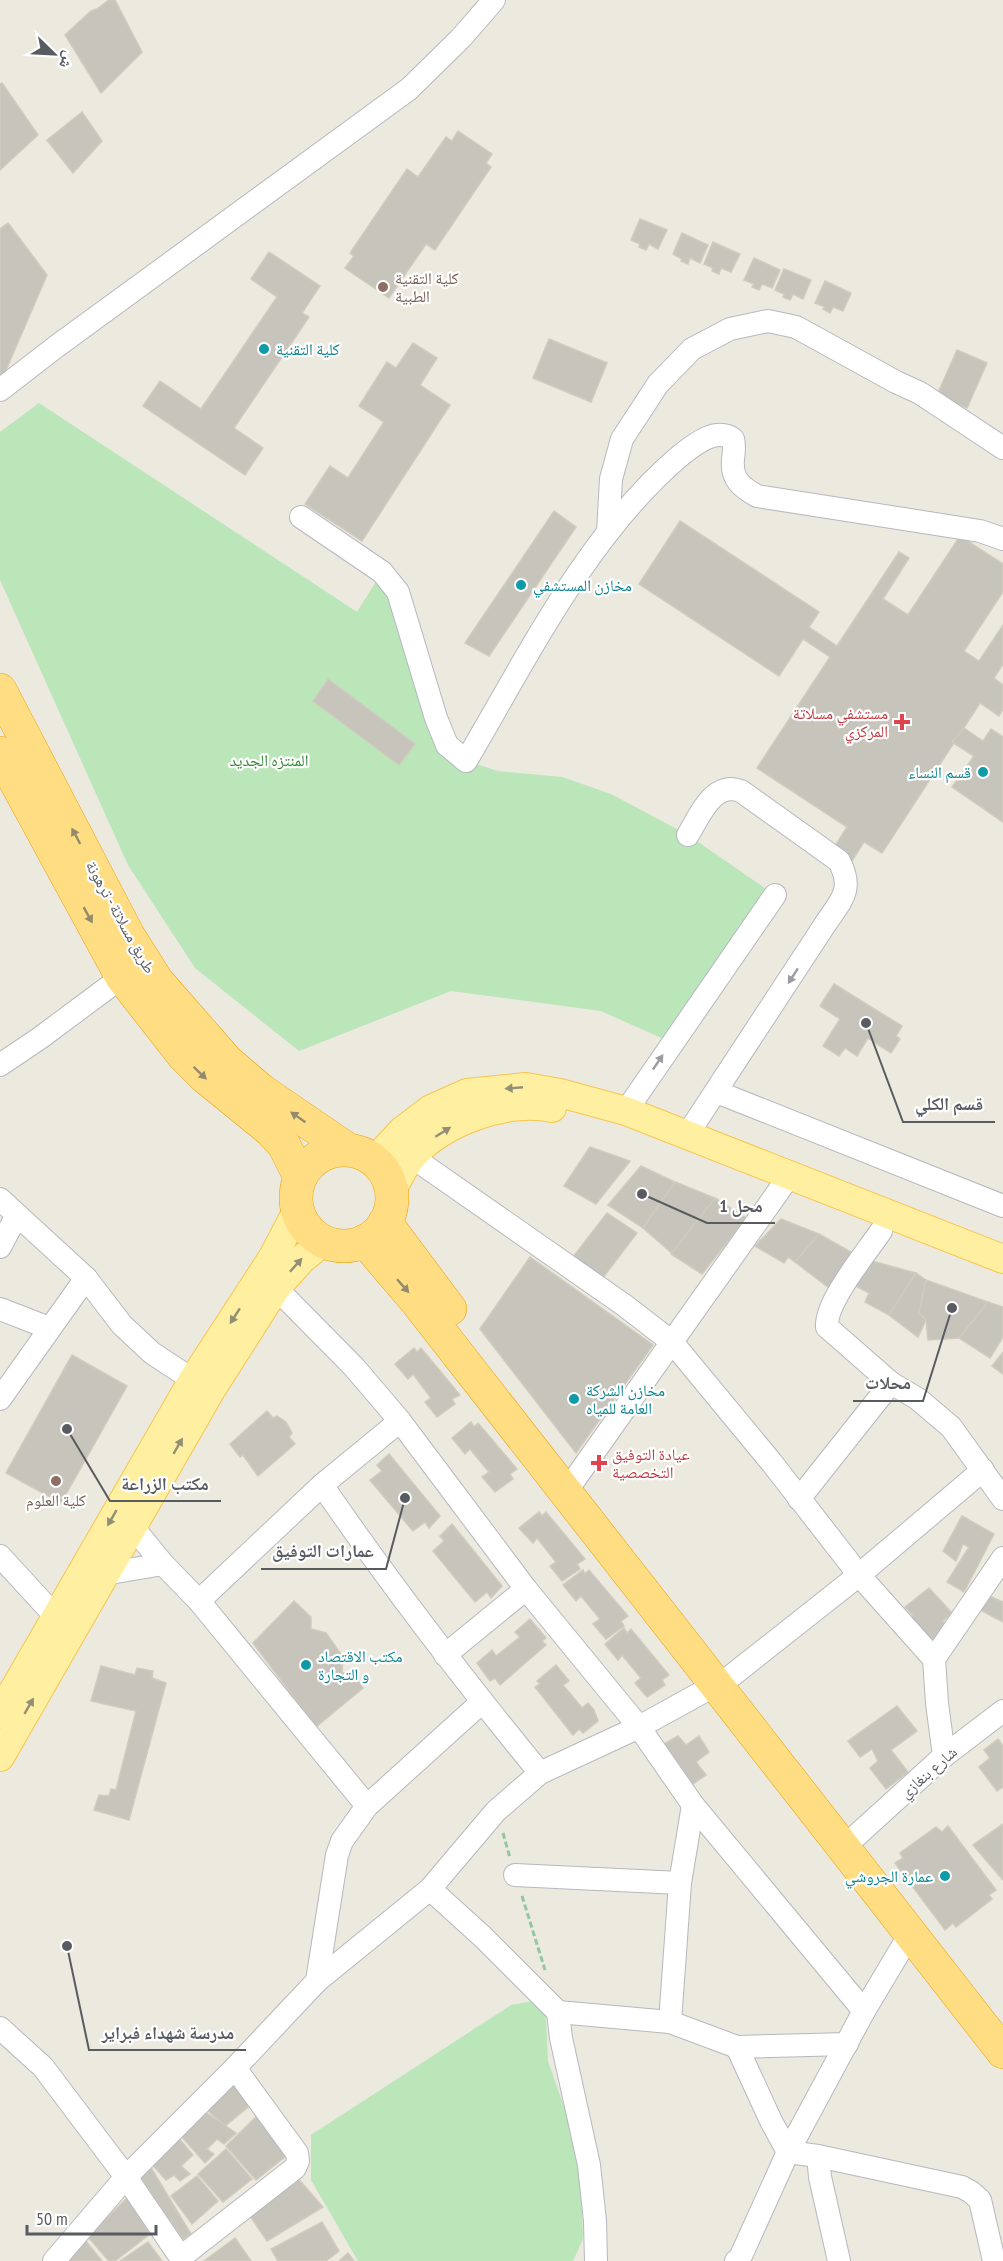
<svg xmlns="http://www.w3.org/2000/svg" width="1003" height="2261" viewBox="0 0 1003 2261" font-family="'PT Sans Narrow','Noto Naskh Arabic',sans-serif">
  <rect width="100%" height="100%" fill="#ece9df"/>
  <g fill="#bae6b9">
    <polygon points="39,403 357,612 382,572 428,689 466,761 498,771 562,777 611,794 688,835 775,895 666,1040 601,1011 451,991 299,1051 195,968 128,865 0,580 0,432"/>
    <polygon points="545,1999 548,2061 580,2153 583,2239 573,2261 358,2261 311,2180 311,2135 511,2005"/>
  </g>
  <g fill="#c7c4bc" stroke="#d1cbbd" stroke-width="1.5">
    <polygon points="109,0 115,0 142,52 101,93 65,35 91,11 97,9"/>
    <polygon points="2,83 38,135 0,170 0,84"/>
    <polygon points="82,112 102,141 73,173 47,140"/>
    <polygon points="458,131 492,154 486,163 491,167 435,250 426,244 389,298 345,268 354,256 350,253 407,169 418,177 446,137 452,141"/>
    <polygon points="640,219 667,230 658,249 649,244 646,250 639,247 640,244 631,240"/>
    <polygon points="8,223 47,275 3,377 0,379 0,229"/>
    <polygon points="682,233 708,245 700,263 690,258 688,264 681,261 682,259 673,254"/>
    <polygon points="713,242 740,254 731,272 721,268 719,274 712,271 713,268 704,264"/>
    <polygon points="269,252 320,286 302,313 309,317 234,428 263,448 245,475 143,406 160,381 201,409 277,297 251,279"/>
    <polygon points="754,258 780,270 772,288 762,284 759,290 752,287 754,284 744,280"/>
    <polygon points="784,269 811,280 803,299 793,294 790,300 783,297 784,294 775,290"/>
    <polygon points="825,281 851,293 843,311 833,307 830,313 823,309 825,307 815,303"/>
    <polygon points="549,339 607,363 591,402 533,378"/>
    <polygon points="413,343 437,358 420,385 450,405 362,541 305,504 330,466 348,478 384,422 359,406 387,362 396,368"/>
    <polygon points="957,350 987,363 967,408 937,395"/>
    <polygon points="554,511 576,527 489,656 465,643"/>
    <polygon points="680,521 819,612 809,627 837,646 899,552 909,558 883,599 908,615 960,536 1003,564 1003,592 964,651 979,661 1003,625 1003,664 994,678 1003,685 1003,709 999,716 980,703 882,853 864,842 852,861 833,849 847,827 757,768 830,657 803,639 779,676 639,584"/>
    <polygon points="328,679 415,744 399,765 313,701"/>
    <polygon points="964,728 983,741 991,729 1003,737 1003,822 952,787 974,756 952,742"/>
    <polygon points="834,984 902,1026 896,1036 900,1039 891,1053 868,1038 857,1056 845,1048 839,1056 823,1046 840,1019 820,1006"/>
    <polygon points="590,1147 630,1161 596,1204 564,1186"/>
    <polygon points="641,1166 675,1182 643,1228 608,1205"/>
    <polygon points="675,1182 715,1198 675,1256 643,1228"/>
    <polygon points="715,1198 746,1218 702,1274 671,1254"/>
    <polygon points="607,1213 637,1233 602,1279 573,1257"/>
    <polygon points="781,1219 819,1234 795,1262 788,1257 784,1263 755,1246"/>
    <polygon points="819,1234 858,1256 833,1291 795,1262"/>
    <polygon points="530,1257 653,1345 576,1453 480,1329"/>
    <polygon points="868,1260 916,1273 889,1315 865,1302 869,1293 852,1284"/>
    <polygon points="916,1273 926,1280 919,1313 926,1320 918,1337 889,1315"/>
    <polygon points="926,1280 988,1302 959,1338 928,1340 926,1320 919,1313"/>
    <polygon points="988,1302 1003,1307 1003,1337 990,1358 959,1338"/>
    <polygon points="414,1348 417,1352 421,1348 460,1395 452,1399 455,1404 437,1417 425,1402 431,1398 413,1374 408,1379 395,1364"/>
    <polygon points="1003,1352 1003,1374 992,1366"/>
    <polygon points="72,1355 127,1386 61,1503 6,1473"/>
    <polygon points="267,1411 273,1418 277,1416 286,1422 292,1433 289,1437 295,1444 258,1476 243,1455 240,1457 230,1444"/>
    <polygon points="471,1422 474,1427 478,1423 517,1469 510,1474 513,1479 495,1492 482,1477 489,1472 470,1449 465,1454 452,1438"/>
    <polygon points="389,1454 440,1516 429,1528 425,1522 413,1531 370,1480 382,1471 377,1465"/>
    <polygon points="539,1512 542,1516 546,1512 585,1559 577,1564 580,1569 562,1581 550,1566 556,1562 537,1538 533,1543 519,1528"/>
    <polygon points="962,1516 994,1534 964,1592 947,1582 969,1547 963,1544 956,1561 943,1551"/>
    <polygon points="452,1524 502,1586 491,1598 487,1592 475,1602 433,1551 444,1541 440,1536"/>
    <polygon points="583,1570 585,1574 589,1570 628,1616 621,1621 624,1626 606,1639 593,1624 600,1619 581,1596 576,1601 563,1585"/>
    <polygon points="929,1588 952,1613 943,1621 946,1626 932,1640 912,1618 912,1614 905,1607"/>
    <polygon points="985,1594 1003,1602 1003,1622 978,1609"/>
    <polygon points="294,1601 311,1617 311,1629 326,1633 343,1657 342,1673 352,1672 363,1688 316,1727 253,1643"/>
    <polygon points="530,1619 546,1638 542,1641 546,1645 500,1685 495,1678 490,1681 477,1663 492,1650 496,1656 520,1637 515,1632"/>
    <polygon points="624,1628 627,1633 631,1629 669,1675 662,1680 665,1685 647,1697 635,1683 641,1678 622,1655 618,1660 605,1644"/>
    <polygon points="556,1665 569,1681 563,1685 582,1708 588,1703 594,1710 598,1721 583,1733 579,1729 573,1735 535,1687 540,1684 537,1681"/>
    <polygon points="101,1666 135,1675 137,1668 153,1671 152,1678 166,1683 129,1820 94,1810 99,1795 109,1796 111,1789 116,1790 136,1711 91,1701"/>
    <polygon points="897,1706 917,1731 891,1750 908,1772 886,1789 870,1768 878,1761 872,1749 860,1757 848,1741"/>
    <polygon points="678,1736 686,1745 699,1736 709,1752 696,1762 706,1775 693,1784 664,1744"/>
    <polygon points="998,1739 1003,1746 1003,1787 997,1791 979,1767 990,1758 984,1750"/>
    <polygon points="1003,1824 1003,1880 973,1845"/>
    <polygon points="948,1826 996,1890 989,1895 992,1899 956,1927 953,1923 945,1930 895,1863 903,1858 900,1853 936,1827 942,1832"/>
    <polygon points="235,2076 253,2103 225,2126 204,2107"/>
    <polygon points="204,2111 236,2133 224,2144 217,2139 207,2149 214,2154 205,2163 181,2136"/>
    <polygon points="259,2114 286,2156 256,2180 226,2146"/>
    <polygon points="176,2135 193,2155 181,2166 190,2174 180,2181 174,2175 166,2180 149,2161"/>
    <polygon points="226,2149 252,2179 223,2202 198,2174"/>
    <polygon points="150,2166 191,2234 183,2239 139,2175"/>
    <polygon points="295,2175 323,2207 267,2241 250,2216"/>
    <polygon points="197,2176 218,2201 192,2224 171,2196"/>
    <polygon points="127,2198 150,2234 115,2261 109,2261 88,2237"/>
    <polygon points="322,2222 339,2251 326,2261 278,2261 271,2249"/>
    <polygon points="235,2238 251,2261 204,2261"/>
    <polygon points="85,2240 102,2261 66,2261"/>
    <polygon points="148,2242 162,2261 120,2261"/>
    <polygon points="348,2253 354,2261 339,2261"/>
  </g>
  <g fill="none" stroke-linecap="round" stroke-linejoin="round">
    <g stroke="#b5b8bd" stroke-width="24">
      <g id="minor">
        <polyline points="0,390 57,346 409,89 461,38 494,0"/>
        <path d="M301 517 382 572 398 592 436 718 447 745 466 761C527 658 588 533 681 455 695 444 716 427 733 439 735 446 734 452 733 459 731 479 741 487 757 496L980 531 1003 539"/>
        <polyline points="608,532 611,479 622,439 658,384 692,349 730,329 768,321 796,327 896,382 920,393 1003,448"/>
        <polyline points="0,1065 40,1038 122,977"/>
        <polyline points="717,1092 1003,1206"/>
        <polyline points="626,1111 775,895"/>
        <path d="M687 1135 824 926C840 901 855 891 839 861L741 791C713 781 700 815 688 835"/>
        <polyline points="412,1157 624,1305 672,1342 772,1463 859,1575 934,1659"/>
        <polyline points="0,1199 86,1278 122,1325 152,1353 193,1380"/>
        <path d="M881 1231C867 1252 825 1302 827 1327L891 1383"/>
        <polyline points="0,1247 17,1215"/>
        <polyline points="276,1288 354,1367 400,1421 526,1589 639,1727 693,1805 864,2011"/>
        <polyline points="0,1309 49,1328"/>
        <polyline points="0,1399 86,1278"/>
        <polyline points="575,1479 790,1175"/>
        <path d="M322 1485C390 1584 463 1679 540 1773"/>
        <polyline points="799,1499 891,1383 918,1399 951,1427 1003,1499"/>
        <polyline points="132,1526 163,1564 199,1601 367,1806"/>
        <polyline points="0,1556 56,1617"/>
        <polyline points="104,1574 163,1564"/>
        <polyline points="199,1601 322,1485 400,1421"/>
        <polyline points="445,1655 526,1589"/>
        <polyline points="944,1756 937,1703 934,1659 1003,1558"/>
        <polyline points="856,1836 944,1756 1003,1711"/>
        <polyline points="515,1875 680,1883"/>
        <polyline points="430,1889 483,1937 558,2012 561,2038 589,2165 595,2221 596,2261"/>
        <polyline points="317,1981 337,1855 342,1841 367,1806 482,1702"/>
        <polyline points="558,2012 670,2022 737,2047 847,2044"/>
        <polyline points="670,2022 680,1883 693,1805"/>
        <polyline points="0,2028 43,2067 126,2177 183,2261"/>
        <polyline points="737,2047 771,2121 788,2152 818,2156 962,2187 971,2192 980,2200 994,2261"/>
        <polyline points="818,2156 820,2177 839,2261"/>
        <polyline points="181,2257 295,2168 298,2161 297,2153 235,2068"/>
        <polyline points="54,2261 126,2177 235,2068 317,1981 430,1889 496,1811 540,1773 639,1727 730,1677 859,1575 983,1470"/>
        <polyline points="736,2261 740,2258 788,2152 864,2011 910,1934"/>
      </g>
    </g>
    <g stroke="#f8c54d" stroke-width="30">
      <g id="major">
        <polyline points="375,1160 402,1131 431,1109 467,1093 526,1087 560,1093 626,1111 1003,1259"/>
        <path d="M392 1190C398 1180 403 1167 411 1158 439 1123 508 1098 552 1108"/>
        <polyline points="0,1714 193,1380 273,1257 297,1211"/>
        <polyline points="0,1757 211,1390 276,1288 302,1259 323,1242"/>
      </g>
    </g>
    <g stroke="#eb9f00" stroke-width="34">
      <g id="highway">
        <polyline points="0,690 128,935 157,981 227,1061 262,1091 347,1149"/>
        <polyline points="0,753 122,977 183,1055 205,1077 270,1130 284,1145 300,1177"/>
        <circle cx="344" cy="1198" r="48"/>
        <polyline points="385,1222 450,1309"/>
        <polyline points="365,1241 417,1302 1003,2052"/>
      </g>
    </g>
    <g stroke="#92c7a1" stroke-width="3" stroke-dasharray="6 3" stroke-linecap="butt">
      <polyline points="503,1833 510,1858"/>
      <polyline points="522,1896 545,1970"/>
    </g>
    <use href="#minor" stroke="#fff" stroke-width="22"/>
    <use href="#major" stroke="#ffefa1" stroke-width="28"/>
    <use href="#highway" stroke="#ffde83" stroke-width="33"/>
  </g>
  <defs><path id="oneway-solid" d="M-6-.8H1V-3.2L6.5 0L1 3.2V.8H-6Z" transform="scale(1.5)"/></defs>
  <g fill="#928a6d">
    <use href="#oneway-solid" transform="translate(76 836) rotate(-118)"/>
    <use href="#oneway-solid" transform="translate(88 915) rotate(61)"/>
    <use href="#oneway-solid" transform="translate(200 1073) rotate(44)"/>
    <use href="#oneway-solid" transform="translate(298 1117) rotate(-145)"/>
    <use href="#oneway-solid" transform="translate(403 1286) rotate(49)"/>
  </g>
  <g fill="#9b9da0">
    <use href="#oneway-solid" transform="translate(793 976) rotate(123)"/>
    <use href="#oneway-solid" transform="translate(658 1062) rotate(-56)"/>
  </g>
  <g fill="#928f77">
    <use href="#oneway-solid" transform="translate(514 1088) rotate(175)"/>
    <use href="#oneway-solid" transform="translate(443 1132) rotate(-32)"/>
    <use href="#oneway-solid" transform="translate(296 1265) rotate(-48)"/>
    <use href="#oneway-solid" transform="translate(235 1316) rotate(123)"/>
    <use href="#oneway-solid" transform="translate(178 1446) rotate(-60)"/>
    <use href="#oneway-solid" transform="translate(112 1518) rotate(120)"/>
    <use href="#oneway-solid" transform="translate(29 1706) rotate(-60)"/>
  </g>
  <g fill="#8d6e63" stroke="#fff" stroke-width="2">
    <circle cx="383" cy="287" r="6"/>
    <circle cx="56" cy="1481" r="6"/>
  </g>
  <g fill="#0f9aa8" stroke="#fff" stroke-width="2">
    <circle cx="264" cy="349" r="6"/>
    <circle cx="521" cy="585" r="6"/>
    <circle cx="983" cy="772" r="6"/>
    <circle cx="574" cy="1399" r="6"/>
    <circle cx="306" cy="1665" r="6"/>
    <circle cx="945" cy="1876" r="6"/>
  </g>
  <g fill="#e0444e" stroke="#fff" stroke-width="2">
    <path d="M899 713h6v6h6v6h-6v6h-6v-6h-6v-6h6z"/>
    <path d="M596 1454h6v6h6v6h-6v6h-6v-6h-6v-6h6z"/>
  </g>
  <g text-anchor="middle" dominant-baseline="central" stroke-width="4.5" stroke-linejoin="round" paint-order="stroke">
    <g font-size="16" fill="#785e54" stroke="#fff" text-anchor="start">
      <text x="395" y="278">كلية التقنية<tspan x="395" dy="18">الطبية</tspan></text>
      <text x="56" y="1500" text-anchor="middle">كلية العلوم</text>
    </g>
    <g font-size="16" fill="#0d838f" stroke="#fff" text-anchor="start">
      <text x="276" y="349">كلية التقنية</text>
      <text x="533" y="585">مخازن المستشفي</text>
      <text x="971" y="772" text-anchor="end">قسم النساء</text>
      <text x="586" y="1390">مخازن الشركة<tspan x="586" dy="18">العامة للمياه</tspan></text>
      <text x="318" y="1656">مكتب الاقتصاد<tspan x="318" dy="18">و التجارة</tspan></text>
      <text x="933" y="1876" text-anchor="end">عمارة الجروشي</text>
    </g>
    <g font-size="16" fill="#be3a42" stroke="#fff" text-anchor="end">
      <text x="888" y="713">مستشفي مسلاتة<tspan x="888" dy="18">المركزي</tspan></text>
      <text x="612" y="1454" text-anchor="start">عيادة التوفيق<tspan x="612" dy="18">التخصصية</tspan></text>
    </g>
    <g font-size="16" fill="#318734" stroke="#fff">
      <text x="269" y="760">المنتزه الجديد</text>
    </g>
    <g font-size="16" fill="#585c61" stroke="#fff">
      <text transform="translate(121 917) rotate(61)">طريق مسلاتة - ترهونة</text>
      <text transform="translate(928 1772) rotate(-41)">شارع بنغازي</text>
    </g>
  </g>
  <path fill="none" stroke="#585c61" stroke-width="2" d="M866 1023L903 1122H995M642 1194L707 1223H775M952 1308L923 1401H853M67 1429L110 1501H221M405 1498L386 1569H261M67 1946L89 2050H246"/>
  <g fill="#585c61" stroke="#fff" stroke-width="2">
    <circle cx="866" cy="1023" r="6"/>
    <circle cx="642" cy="1194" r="6"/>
    <circle cx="952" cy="1308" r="6"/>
    <circle cx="67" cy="1429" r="6"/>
    <circle cx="405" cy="1498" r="6"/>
    <circle cx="67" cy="1946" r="6"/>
  </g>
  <g font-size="18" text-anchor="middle" font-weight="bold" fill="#585c61" stroke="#fff" stroke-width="4.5" stroke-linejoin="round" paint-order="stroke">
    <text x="949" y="1110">قسم الكلي</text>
    <text x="741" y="1212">محل 1</text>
    <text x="888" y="1389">محلات</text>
    <text x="165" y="1490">مكتب الزراعة</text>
    <text x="323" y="1557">عمارات التوفيق</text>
    <text x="168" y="2039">مدرسة شهداء فبراير</text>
  </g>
  <g transform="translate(54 54) rotate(114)" stroke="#ffffff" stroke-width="4.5" paint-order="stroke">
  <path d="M0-4.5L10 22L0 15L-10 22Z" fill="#585c61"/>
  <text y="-9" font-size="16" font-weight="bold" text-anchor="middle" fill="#585c61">ش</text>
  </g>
  <path d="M27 2225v9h129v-9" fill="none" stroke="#585c61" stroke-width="3"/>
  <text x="36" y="2225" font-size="18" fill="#585c61" stroke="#ffffff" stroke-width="4.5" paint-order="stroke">50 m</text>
</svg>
